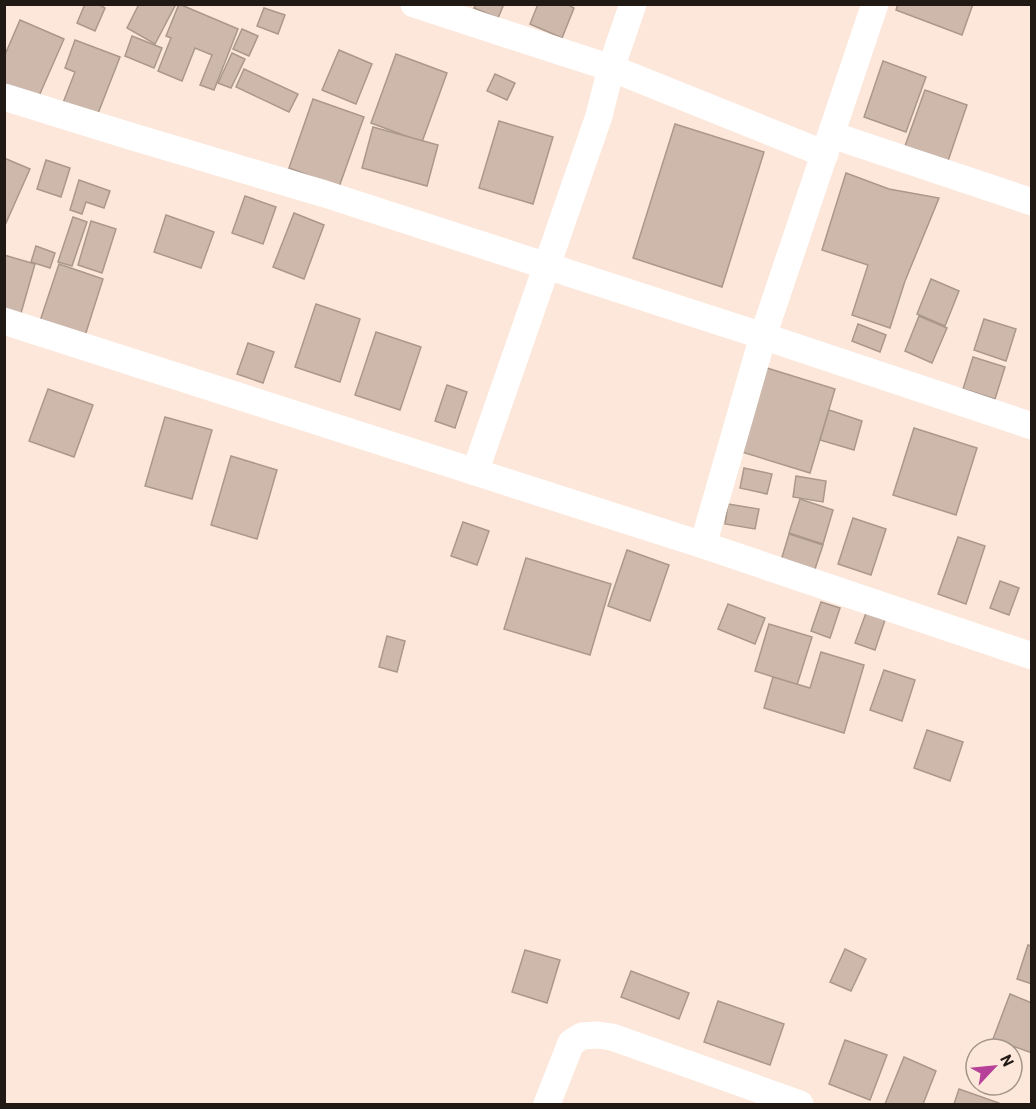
<svg xmlns="http://www.w3.org/2000/svg" width="1036" height="1109" viewBox="0 0 1036 1109" font-family="Barlow,sans-serif">
  <rect width="100%" height="100%" fill="#fde7da"/>
  <g fill="#ceb8ac" stroke="#ac978b" stroke-width="1.5">
    <polygon points="85,4 98,4 105,8 95,31 77,23"/>
    <polygon points="139,4 176,4 155,44 127,28"/>
    <polygon points="179,4 238,29 214,90 200,85 212,55 195,48 182,81 158,71 171,38 166,36"/>
    <polygon points="476,4 504,4 498,18 474,8"/>
    <polygon points="538,4 567,4 574,8 562,38 530,24"/>
    <polygon points="898,4 973,4 962,35 896,10"/>
    <polygon points="264,8 285,15 278,34 257,26"/>
    <polygon points="20,20 64,39 35,105 4,92 4,57"/>
    <polygon points="242,29 258,36 249,56 233,49"/>
    <polygon points="132,36 162,48 154,68 125,56"/>
    <polygon points="75,40 120,57 95,121 61,108 75,72 65,68"/>
    <polygon points="339,50 372,64 356,104 322,90"/>
    <polygon points="232,53 245,59 231,88 218,83"/>
    <polygon points="396,54 447,73 422,142 371,123"/>
    <polygon points="883,61 926,77 906,132 864,117"/>
    <polygon points="244,69 298,94 289,112 236,87"/>
    <polygon points="495,74 515,83 507,100 487,91"/>
    <polygon points="925,90 967,105 948,161 905,146"/>
    <polygon points="313,99 364,117 339,187 289,168"/>
    <polygon points="499,121 553,137 533,204 479,188"/>
    <polygon points="675,124 764,152 722,287 633,258"/>
    <polygon points="373,127 438,145 427,186 362,168"/>
    <polygon points="4,158 30,169 6,223 4,222"/>
    <polygon points="46,160 70,168 61,197 37,189"/>
    <polygon points="846,173 889,189 939,198 905,281 890,328 852,315 868,265 822,250"/>
    <polygon points="79,180 110,191 104,208 86,202 82,214 70,210"/>
    <polygon points="245,196 276,207 263,244 232,233"/>
    <polygon points="294,213 324,225 304,279 273,267"/>
    <polygon points="166,215 214,232 201,268 154,252"/>
    <polygon points="73,217 87,222 72,266 58,262"/>
    <polygon points="91,221 116,229 102,273 78,265"/>
    <polygon points="36,246 55,253 50,268 31,262"/>
    <polygon points="4,255 35,264 19,320 4,316"/>
    <polygon points="59,264 103,279 83,342 38,327"/>
    <polygon points="931,279 959,291 945,326 917,314"/>
    <polygon points="316,304 360,319 340,382 295,367"/>
    <polygon points="919,316 947,328 932,363 905,351"/>
    <polygon points="984,319 1016,329 1006,361 974,350"/>
    <polygon points="858,324 886,335 880,352 852,341"/>
    <polygon points="376,332 421,347 400,410 355,395"/>
    <polygon points="248,343 274,352 263,383 237,374"/>
    <polygon points="973,357 1005,367 995,399 963,389"/>
    <polygon points="767,368 835,389 810,473 742,452"/>
    <polygon points="447,385 467,392 455,428 435,421"/>
    <polygon points="48,389 93,405 74,457 29,441"/>
    <polygon points="829,410 862,421 854,450 820,440"/>
    <polygon points="165,417 212,430 192,499 145,486"/>
    <polygon points="914,428 977,448 956,515 893,495"/>
    <polygon points="231,456 277,470 257,539 211,525"/>
    <polygon points="744,468 772,474 767,494 740,488"/>
    <polygon points="796,476 826,481 823,502 793,497"/>
    <polygon points="800,499 833,510 823,544 789,533"/>
    <polygon points="728,504 759,509 755,529 725,524"/>
    <polygon points="853,518 886,529 871,575 838,564"/>
    <polygon points="463,522 489,531 477,565 451,556"/>
    <polygon points="789,534 823,545 812,578 779,567"/>
    <polygon points="958,537 985,546 966,604 938,594"/>
    <polygon points="627,550 669,565 650,621 608,606"/>
    <polygon points="526,558 611,584 590,655 504,629"/>
    <polygon points="1000,581 1019,588 1009,615 990,608"/>
    <polygon points="821,602 840,608 830,638 811,631"/>
    <polygon points="728,604 765,618 755,644 718,629"/>
    <polygon points="866,613 885,620 875,650 855,643"/>
    <polygon points="769,624 812,637 797,685 755,671"/>
    <polygon points="387,636 405,641 397,672 379,667"/>
    <polygon points="821,652 864,665 844,733 764,708 773,677 810,688"/>
    <polygon points="884,670 915,680 902,721 870,710"/>
    <polygon points="927,730 963,742 950,781 914,768"/>
    <polygon points="1028,945 1032,946 1032,984 1017,979"/>
    <polygon points="845,949 866,959 851,991 830,982"/>
    <polygon points="525,950 560,960 547,1003 512,992"/>
    <polygon points="631,971 689,993 679,1019 621,997"/>
    <polygon points="1010,994 1032,1003 1032,1053 993,1039"/>
    <polygon points="718,1001 784,1024 770,1065 704,1042"/>
    <polygon points="845,1040 887,1055 870,1100 829,1084"/>
    <polygon points="904,1057 936,1071 923,1104 885,1104"/>
    <polygon points="959,1089 999,1103 999,1104 954,1104"/>
  </g>
  <g fill="none" stroke-linecap="round" stroke-linejoin="round">
    <g stroke="#fff" stroke-width="27">
      <polyline points="414,4 611,68 825,154"/>
      <polyline points="4,97 130,136 325,194 763,336 1032,426"/>
      <polyline points="832,135 1032,202"/>
      <polyline points="4,321 703,545 1032,656"/>
      <polyline points="475,472 599,116 611,68 633,4"/>
      <polyline points="703,545 763,336 875,4"/>
      <polyline points="547,1104 571,1043 582,1036 598,1035 612,1037 800,1104"/>
    </g>
  </g>
  <rect width="1036" height="1109" fill="none" stroke="#201914" stroke-width="12"/>
  <g transform="translate(994 1067) rotate(64)"><circle r="28" fill="#fde7da" stroke="#a5958b" stroke-width="1.5"/>
  <path d="M0-4.5L10 22L0 15L-10 22Z" fill="#b74198"/>
  <text y="-9" font-size="16" font-weight="bold" text-anchor="middle" fill="#201914">N</text>
  </g>
</svg>
